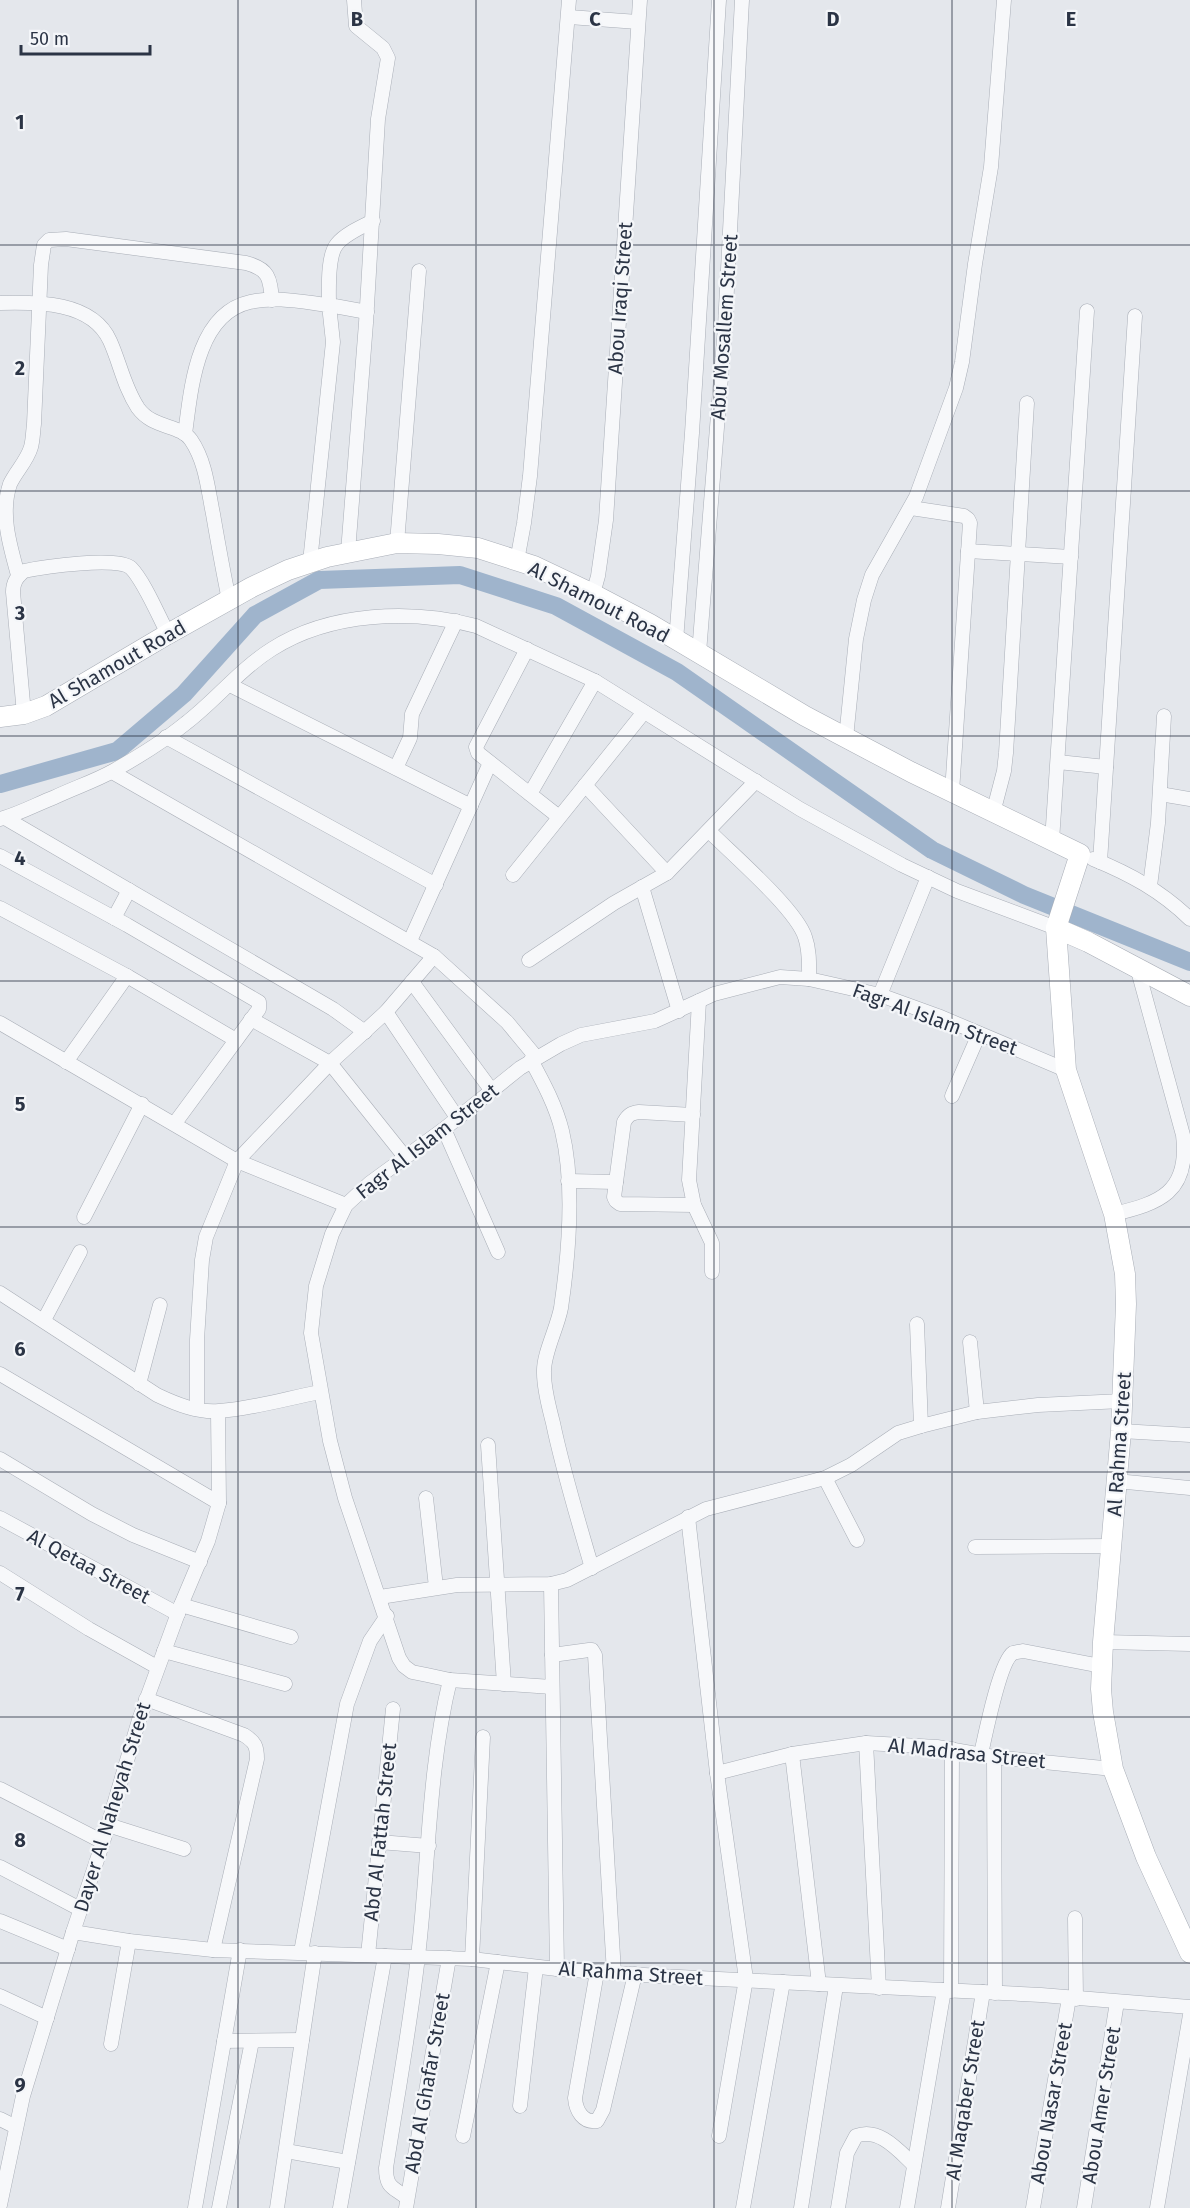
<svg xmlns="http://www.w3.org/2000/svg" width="1190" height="2208" viewBox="0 0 1190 2208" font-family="'Fira Sans',sans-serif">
  <rect width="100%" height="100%" fill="#e4e7ec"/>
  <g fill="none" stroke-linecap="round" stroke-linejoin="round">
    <polyline stroke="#9fb4cc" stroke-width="18" points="0,784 117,751 184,694 255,615 319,580 460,575 556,606 677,672 932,850 1024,895 1190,962"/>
    <g stroke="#a9aeb7" stroke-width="15">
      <g id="street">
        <polyline points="569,17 638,22"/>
        <path d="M0 303C37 302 92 301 110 341 120 363 124 387 138 408 153 429 180 424 191 440 206 462 208 490 213 514 218 543 223 571 229 600"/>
        <path d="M367 312 329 305C329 289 327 256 337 244 345 234 361 227 373 221"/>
        <path d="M185 434C191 390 196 314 250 302 275 296 303 302 329 305L333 342 310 562"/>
        <polyline points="911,508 964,516 968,519 970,523 952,792"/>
        <polyline points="397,543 419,271"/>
        <polyline points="968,551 1071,557"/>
        <polyline points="348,552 366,323 378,119 388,58 383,48 356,26 354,0"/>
        <polyline points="517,561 524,523 530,476 569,0"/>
        <path d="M18 575C10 546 0 514 10 484 16 471 27 461 31 447 33 440 33 431 34 424L41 265 44 245 49 240 66 239 246 263C269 269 270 278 272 300"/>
        <polyline points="593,594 598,576 606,520 640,0"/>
        <polyline points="676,641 692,433 719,0"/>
        <polyline points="527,649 476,747 478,753 559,817"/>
        <polyline points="699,653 725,327 742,0"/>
        <polyline points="230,685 471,806"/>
        <path d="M24 714 13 592C13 582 17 577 24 571 43 567 118 556 131 568 144 581 159 617 168 634"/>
        <polyline points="166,737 436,885"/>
        <polyline points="846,738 856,639 864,600 872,575 916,497 956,388 962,362 975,264 991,167 1004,0"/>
        <polyline points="1058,762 1106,767"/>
        <polyline points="396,768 410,738 412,714 456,621"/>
        <polyline points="112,772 434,956 507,1022 536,1057"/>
        <polyline points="585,785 667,873"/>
        <polyline points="530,794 595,681"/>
        <polyline points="1160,794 1190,799"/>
        <polyline points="993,813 1004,771 1006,753 1027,403"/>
        <polyline points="5,818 333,1009 365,1032"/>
        <path d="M0 819C19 814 37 804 55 797 74 788 95 781 113 771 138 757 164 741 186 723 216 700 240 669 272 649 330 612 411 609 476 626L595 681 800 809 902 865 957 891 1056 928"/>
        <path d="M709 831C733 855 796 909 805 937 810 951 809 965 809 979"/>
        <polyline points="1052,841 1087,311"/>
        <polyline points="0,856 127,925 259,1002 259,1009 175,1123"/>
        <path d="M1093 859C1130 874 1161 891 1190 919"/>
        <polyline points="1100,862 1135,316"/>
        <polyline points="513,875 644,712"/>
        <polyline points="1150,886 1158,823 1164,716"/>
        <polyline points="642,887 679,1011"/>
        <polyline points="0,908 127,976 236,1040"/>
        <polyline points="114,918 129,890"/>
        <polyline points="410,941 490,763"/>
        <polyline points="529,960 614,903 667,873 756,781"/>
        <polyline points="412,982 492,1091"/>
        <polyline points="880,995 928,877"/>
        <polyline points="699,1001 689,1180 694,1205 712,1243 712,1272"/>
        <polyline points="386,1012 458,1119"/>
        <polyline points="251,1019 330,1063 405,1157"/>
        <polyline points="0,1023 237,1161 346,1205"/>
        <path d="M531 1060C543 1082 556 1106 562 1131 575 1185 569 1253 561 1308 557 1329 543 1354 544 1373 544 1390 549 1407 553 1423 563 1471 578 1520 592 1568"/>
        <polyline points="66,1062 127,976"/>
        <polyline points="952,1096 979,1034"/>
        <path d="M693 1115 639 1112C631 1113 628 1115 624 1122L614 1197 616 1201 620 1204 694 1205"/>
        <polyline points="444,1129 498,1252"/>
        <polyline points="568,1181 616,1182"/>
        <path d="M1114 1214C1159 1203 1190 1193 1183 1135L1137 967"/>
        <polyline points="84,1217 142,1104"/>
        <path d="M0 1293 157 1395C176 1404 198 1413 219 1411 252 1409 288 1398 320 1392"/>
        <polyline points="44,1320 80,1252"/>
        <polyline points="917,1324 921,1426"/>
        <polyline points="970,1342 977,1412"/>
        <polyline points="0,1374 219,1503"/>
        <polyline points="139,1384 160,1305"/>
        <polyline points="197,1409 197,1340 202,1260 206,1237 237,1161 330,1063 386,1012 434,956"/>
        <polyline points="1121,1431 1190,1435"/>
        <polyline points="488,1445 504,1684"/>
        <polyline points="0,1459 92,1514 133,1535 200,1562"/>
        <polyline points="825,1478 857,1540"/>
        <polyline points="1116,1481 1190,1488"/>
        <polyline points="426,1498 436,1587"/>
        <polyline points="688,1517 717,1773 746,1979 719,2136"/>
        <polyline points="0,1518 178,1614"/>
        <polyline points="975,1547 1110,1546"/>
        <polyline points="0,1573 89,1629 157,1667"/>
        <polyline points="551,1584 557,1969"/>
        <polyline points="380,1597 457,1585 551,1584 567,1580 706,1509 825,1478 851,1465 898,1433 921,1426 977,1412 1038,1405 1122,1401"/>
        <polyline points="181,1605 291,1637"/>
        <polyline points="1103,1642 1190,1644"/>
        <polyline points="164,1651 285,1684"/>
        <polyline points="552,1655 589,1650 592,1650 595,1655 614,1973"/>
        <polyline points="552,1687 450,1680 427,1675 412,1672 404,1666 399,1658 345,1498 330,1441 311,1333 316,1286 332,1234 346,1205 370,1183 444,1129 520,1068 561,1044 581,1035 655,1021 714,994 780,977 809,979 880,995 938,1016 1066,1070"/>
        <path d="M146 1699 244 1735C255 1742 257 1746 257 1759L213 1950"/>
        <polyline points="866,1743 879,1988"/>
        <polyline points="792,1754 819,1984"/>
        <path d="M981 1754C985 1736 1000 1661 1013 1653 1016 1652 1019 1652 1023 1651L1101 1666"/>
        <polyline points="994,1757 995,1993"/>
        <polyline points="717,1773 792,1754 866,1743 937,1747 994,1757 1113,1769"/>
        <polyline points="0,1789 103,1842"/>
        <polyline points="108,1825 184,1849"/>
        <polyline points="379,1842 429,1846"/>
        <polyline points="0,1867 80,1909"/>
        <polyline points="1075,1918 1076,1999"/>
        <polyline points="0,1921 68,1949"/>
        <polyline points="73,1932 129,1941 213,1950 472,1959 557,1969 659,1976 1041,1995 1190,2007"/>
        <polyline points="301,1952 347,1704 370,1641 387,1616"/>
        <polyline points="368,1955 393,1709"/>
        <polyline points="472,1959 483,1737"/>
        <path d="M597 1972 575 2098C576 2111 583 2123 597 2121L603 2110 635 1974"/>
        <polyline points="951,1991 952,1749"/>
        <polyline points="0,1996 47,2018"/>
        <polyline points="224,2041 302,2040"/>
        <polyline points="111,2044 129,1941"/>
        <polyline points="520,2106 536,1967"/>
        <polyline points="0,2119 16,2127"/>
        <polyline points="463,2136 498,1962"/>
        <polyline points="286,2151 348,2162"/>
        <path d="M407 2198C394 2187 386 2189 386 2168 397 2098 410 2027 418 1956 429 1864 428 1770 450 1680"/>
        <polyline points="0,2205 23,2096 73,1932 103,1842 139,1720 181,1605 208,1541 219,1503 218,1412"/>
        <polyline points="195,2208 240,1950"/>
        <polyline points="219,2208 252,2041"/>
        <polyline points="277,2208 315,1953"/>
        <polyline points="340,2208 385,1956"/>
        <polyline points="406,2208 449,1958"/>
        <polyline points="743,2208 783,1982"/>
        <polyline points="801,2208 836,1986"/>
        <path d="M838 2208 847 2153 856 2136C879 2127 898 2150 914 2165"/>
        <polyline points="907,2208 944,1990"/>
        <polyline points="948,2208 983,1992"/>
        <polyline points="1033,2208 1069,1998"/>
        <polyline points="1084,2208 1117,2002"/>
        <polyline points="1157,2208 1190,2015"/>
      </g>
    </g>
    <g stroke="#a9aeb7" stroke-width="21">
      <g id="secondary">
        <polyline points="0,717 24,714 46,706 168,634 252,587 288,570 327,557 397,543 438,544 478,548 534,566 593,594 650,624 805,716 911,772 1080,854 1056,928 1066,1070 1114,1214 1125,1274 1126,1304 1121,1431 1103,1642 1101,1689 1103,1712 1113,1769 1146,1857 1190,1953"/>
        <polyline points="1056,928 1088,942 1190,996"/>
      </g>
    </g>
    <use href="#street" stroke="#f7f8fa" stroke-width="14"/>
    <use href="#secondary" stroke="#fff" stroke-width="20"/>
  </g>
  <path fill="none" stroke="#2b3445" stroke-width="1.5" stroke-opacity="0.55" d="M238 0V2208M476 0V2208M714 0V2208M952 0V2208M0 245H1190M0 491H1190M0 736H1190M0 981H1190M0 1227H1190M0 1472H1190M0 1717H1190M0 1963H1190"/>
  <g text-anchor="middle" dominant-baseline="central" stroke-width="4.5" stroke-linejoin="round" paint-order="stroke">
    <g font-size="20" fill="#2b3445" stroke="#f4f6f9">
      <text transform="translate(620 298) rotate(-86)">Abou Iraqi Street</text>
      <text transform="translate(724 327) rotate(-86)">Abu Mosallem Street</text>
      <text transform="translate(599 602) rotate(27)">Al Shamout Road</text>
      <text transform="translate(117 664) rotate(-30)">Al Shamout Road</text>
      <text transform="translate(935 1019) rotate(20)">Fagr Al Islam Street</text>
      <text transform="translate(427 1141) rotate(-38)">Fagr Al Islam Street</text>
      <text transform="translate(1119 1444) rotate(-86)">Al Rahma Street</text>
      <text transform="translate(89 1566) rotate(28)">Al Qetaa Street</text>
      <text transform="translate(967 1753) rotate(6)">Al Madrasa Street</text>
      <text transform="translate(112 1807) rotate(-73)">Dayer Al Naheyah Street</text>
      <text transform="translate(380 1832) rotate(-84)">Abd Al Fattah Street</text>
      <text transform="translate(631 1973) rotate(4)">Al Rahma Street</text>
      <text transform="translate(427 2083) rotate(-80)">Abd Al Ghafar Street</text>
      <text transform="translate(965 2100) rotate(-81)">Al Maqaber Street</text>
      <text transform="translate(1051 2103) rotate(-80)">Abou Nasar Street</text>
      <text transform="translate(1101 2105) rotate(-81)">Abou Amer Street</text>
    </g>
  </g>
  <g font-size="20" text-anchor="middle" font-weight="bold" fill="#2b3445" stroke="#f4f6f9" stroke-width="4.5" stroke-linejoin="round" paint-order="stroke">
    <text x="357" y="26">B</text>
    <text x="595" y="26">C</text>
    <text x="833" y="26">D</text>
    <text x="1071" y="26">E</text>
    <text x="20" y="129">1</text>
    <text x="20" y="375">2</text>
    <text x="20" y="620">3</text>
    <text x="20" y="865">4</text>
    <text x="20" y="1111">5</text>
    <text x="20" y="1356">6</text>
    <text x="20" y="1601">7</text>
    <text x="20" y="1847">8</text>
    <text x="20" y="2092">9</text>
  </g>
  <path d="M21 45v9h129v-9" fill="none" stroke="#2b3445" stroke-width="3"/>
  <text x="30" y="45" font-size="18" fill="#2b3445" stroke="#f4f6f9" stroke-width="4.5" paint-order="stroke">50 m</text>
</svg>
